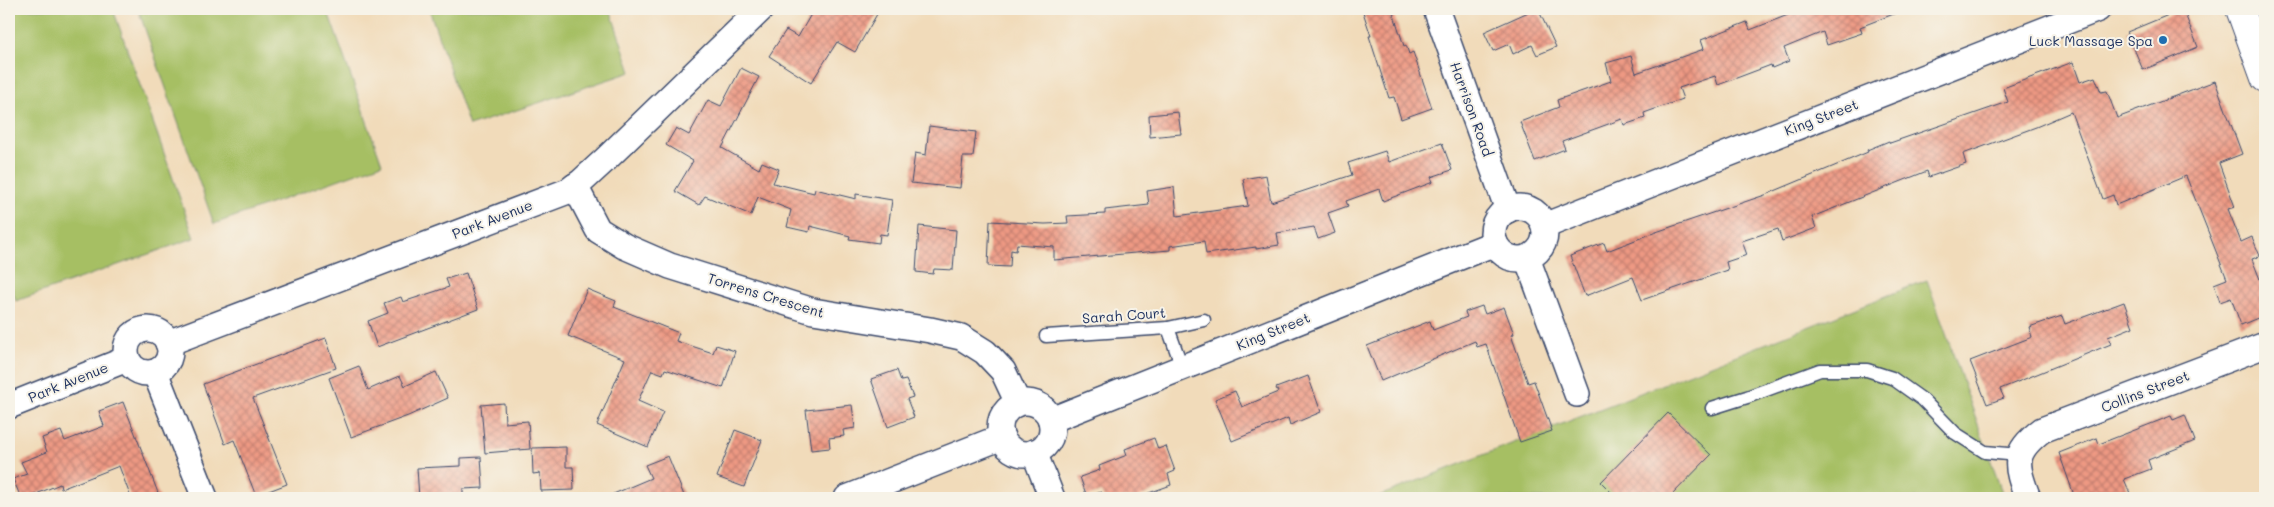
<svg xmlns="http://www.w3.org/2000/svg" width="2274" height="507" viewBox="0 0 2274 507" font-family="Mali,sans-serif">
  <defs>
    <pattern id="building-cross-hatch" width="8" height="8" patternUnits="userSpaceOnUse" patternTransform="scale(1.25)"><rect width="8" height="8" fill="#ee9983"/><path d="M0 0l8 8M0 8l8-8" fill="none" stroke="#c07d6e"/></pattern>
  </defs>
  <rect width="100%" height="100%" fill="#f7f3e8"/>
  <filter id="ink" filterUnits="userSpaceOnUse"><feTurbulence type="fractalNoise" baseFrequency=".02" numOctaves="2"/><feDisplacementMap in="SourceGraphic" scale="10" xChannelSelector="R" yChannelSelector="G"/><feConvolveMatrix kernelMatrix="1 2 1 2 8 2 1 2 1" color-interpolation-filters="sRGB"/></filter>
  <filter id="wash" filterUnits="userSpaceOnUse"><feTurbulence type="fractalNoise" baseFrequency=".0096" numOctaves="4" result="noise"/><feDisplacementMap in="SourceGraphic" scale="20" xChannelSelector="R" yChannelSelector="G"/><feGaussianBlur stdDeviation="1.12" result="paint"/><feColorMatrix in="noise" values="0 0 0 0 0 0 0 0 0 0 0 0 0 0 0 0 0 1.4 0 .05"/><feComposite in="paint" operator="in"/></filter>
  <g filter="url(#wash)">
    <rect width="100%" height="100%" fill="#f1dbba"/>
    <g fill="#a6bf64" stroke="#607761">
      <polygon points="9,9 113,9 194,238 16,301 9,279"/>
      <polygon points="138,9 327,9 382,164 214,224"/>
      <polygon points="429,9 610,9 631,72 469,126"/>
      <polygon points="1927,280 2004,498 1374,498"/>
    </g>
    <g id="blocks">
      <g fill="url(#building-cross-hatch)">
        <polygon points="814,9 880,9 855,52 837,42 811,83 769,56 786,30 798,37"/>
        <polygon points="1362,9 1392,9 1404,46 1406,45 1409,54 1413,52 1432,108 1401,119 1394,97 1389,98 1369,36 1371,36"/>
        <polygon points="1535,9 1538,9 1556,47 1537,55 1532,45 1513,54 1509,44 1493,51 1484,32"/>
        <polygon points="1803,9 1904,10 1860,27 1862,33 1827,45 1823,32 1784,48 1789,61 1772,68 1771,65 1718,85 1715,76 1679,88 1683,99 1644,113 1645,118 1624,125 1622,119 1562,141 1565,149 1535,161 1520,122 1559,107 1557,100 1611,81 1606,63 1631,56 1636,73 1704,49 1701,40 1747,22 1750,30"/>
        <polygon points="2183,9 2198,47 2143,70 2127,32"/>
        <polygon points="2073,62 2080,82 2095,77 2101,92 2107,91 2117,118 2215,81 2242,154 2219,163 2235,207 2228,209 2241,242 2252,237 2260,256 2252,259 2265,292 2265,315 2241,325 2231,298 2220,302 2214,284 2227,279 2186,176 2116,205 2113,195 2103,199 2071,112 2036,127 1963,154 1966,164 1929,177 1927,171 1812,217 1816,228 1782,241 1778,229 1742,241 1747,255 1726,262 1728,270 1642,300 1633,277 1585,296 1570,256 1604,243 1607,251 1656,232 1765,195 1868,152 1867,150 1889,141 1890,143 2008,102 2003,88"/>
        <polygon points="741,68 759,77 722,148 759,169 762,162 779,169 773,183 814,193 815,189 856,199 856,194 892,200 887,235 880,234 879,243 849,239 850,236 810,226 809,232 787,227 791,210 758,197 751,215 705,196 699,205 675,191 693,161 666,145 676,128 689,135 708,100 721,106"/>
        <polygon points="1178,112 1181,134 1150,137 1149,115"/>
        <polygon points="929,126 976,132 973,157 963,157 960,188 911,183 915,153 926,155"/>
        <polygon points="1442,143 1452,170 1431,177 1433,182 1383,201 1379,189 1346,201 1348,206 1328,213 1335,233 1318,239 1314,227 1277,233 1279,245 1256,249 1256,247 1206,254 1204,241 1170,246 1170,250 1054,260 1054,247 1017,244 1016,251 1011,250 1010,267 988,266 990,221 1045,224 1068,223 1067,216 1105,214 1105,210 1149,205 1147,191 1174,187 1177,216 1248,206 1243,179 1266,175 1271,202 1352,175 1348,163 1385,151 1389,162"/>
        <polygon points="919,226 956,230 953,270 934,269 933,274 916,272"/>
        <polygon points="466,273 478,309 377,347 368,321 388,313 384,303 401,297 403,302 449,287 446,279"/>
        <polygon points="587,289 616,301 614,307 679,333 676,341 713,353 716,345 735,351 723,388 665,369 663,374 652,370 638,401 663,412 648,447 597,425 625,359 568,336"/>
        <polygon points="2124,302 2133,327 2108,337 2111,344 2000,389 2004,398 1987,404 1970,361 2032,337 2029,327 2062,316 2065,324"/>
        <polygon points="1482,306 1485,314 1504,307 1514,334 1511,335 1528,383 1534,381 1552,431 1520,442 1486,344 1477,347 1475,341 1381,381 1367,346 1430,321 1433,330 1467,317 1465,312"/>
        <polygon points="326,338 336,368 253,398 287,484 256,496 234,440 225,444 203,384"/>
        <polygon points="359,366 368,390 400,376 405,386 436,372 448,398 408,416 351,437 329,378"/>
        <polygon points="897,370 901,381 906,380 913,397 907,399 914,417 888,427 871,379"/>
        <polygon points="1308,376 1321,412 1290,425 1288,418 1232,441 1215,399 1235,391 1242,407 1278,392 1276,388"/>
        <polygon points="123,402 160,498 131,498 119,466 61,489 60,484 27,498 21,498 13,479 27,474 21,462 47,452 42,438 61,431 65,441 104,426 99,411"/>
        <polygon points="504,403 505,423 528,421 530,449 485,453 481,405"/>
        <polygon points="852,405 855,428 843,430 844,436 829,438 830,448 811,450 806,410"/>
        <polygon points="1668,413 1711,455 1669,498 1617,498 1601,482"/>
        <polygon points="2185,415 2195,441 2148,460 2151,469 2124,479 2132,498 2075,498 2059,453 2097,438 2099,444 2171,416 2173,420"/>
        <polygon points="735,430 762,440 744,487 717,477"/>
        <polygon points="1154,438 1158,449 1166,446 1175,471 1168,474 1171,485 1135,498 1104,498 1101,492 1087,497 1080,477 1100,470 1099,466 1127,455 1125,449"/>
        <polygon points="566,447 566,467 573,467 574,490 541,491 540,473 533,474 532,448"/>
        <polygon points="668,456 685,498 604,498 651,478 645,465"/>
        <polygon points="481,457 483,488 463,489 463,496 419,498 417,468 461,466 461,458"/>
      </g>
    </g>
  </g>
  <g filter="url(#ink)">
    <use href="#blocks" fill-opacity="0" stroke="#3b496c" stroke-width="1"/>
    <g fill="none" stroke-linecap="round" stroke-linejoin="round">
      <g stroke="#3b496c" stroke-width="15">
        <g id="lane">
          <polyline points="1168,328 1182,367"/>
          <polyline points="1046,336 1168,328 1204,320"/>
          <polyline points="1712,408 1747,397 1820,370 1867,370 1892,378 1923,400 1955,433 1985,452 2019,455"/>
        </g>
      </g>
      <g stroke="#3b496c" stroke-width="28">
        <g id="street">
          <polyline points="1436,9 1508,210"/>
          <polyline points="575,186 598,230 624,246 670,266 813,311 930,330 961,337 985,352 1003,371 1018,403"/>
          <circle cx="1519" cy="233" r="26"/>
          <polyline points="1544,226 2098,9"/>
          <polyline points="1527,258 1577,394"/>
          <circle cx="148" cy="351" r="22"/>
          <polyline points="168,343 568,191 581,182 606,159 761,9"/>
          <polyline points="155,372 205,498"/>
          <circle cx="1026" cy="428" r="26"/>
          <polyline points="9,406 127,359"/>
          <polyline points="1051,420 1495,243"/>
          <polyline points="1034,452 1052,498"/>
          <polyline points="847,498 1002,437"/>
          <path d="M2028 498C2015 465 2012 453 2042 430L2265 345"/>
        </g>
      </g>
      <g stroke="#3b496c" stroke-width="30">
        <polyline id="secondary" points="2240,9 2265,78"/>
      </g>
      <use href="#lane" stroke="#fff" stroke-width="12"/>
      <use href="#street" stroke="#fff" stroke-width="25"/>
      <use href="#secondary" stroke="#fff" stroke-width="28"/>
    </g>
  </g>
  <circle fill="#1f6fb2" stroke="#f7f3e8" stroke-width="2" cx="2163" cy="40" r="5"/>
  <g text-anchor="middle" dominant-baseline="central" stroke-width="4" stroke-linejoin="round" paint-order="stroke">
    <g font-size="14" fill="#1b2f5e" stroke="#f7f3e8" text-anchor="end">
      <text x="2153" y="40">Luck Massage Spa</text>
    </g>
    <g font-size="14" fill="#1b2f5e" stroke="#f7f3e8">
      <text transform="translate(1472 109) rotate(70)">Harrison Road</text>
      <text transform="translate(1821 117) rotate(-21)">King Street</text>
      <text transform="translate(492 219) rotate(-21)">Park Avenue</text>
      <text transform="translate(766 295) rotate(17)">Torrens Crescent</text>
      <text transform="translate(1124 315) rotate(-4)">Sarah Court</text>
      <text transform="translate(1273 331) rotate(-22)">King Street</text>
      <text transform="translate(68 382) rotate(-22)">Park Avenue</text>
      <text transform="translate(2145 391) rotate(-21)">Collins Street</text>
    </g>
  </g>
  <rect width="2274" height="507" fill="none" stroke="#f7f3e8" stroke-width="30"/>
</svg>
